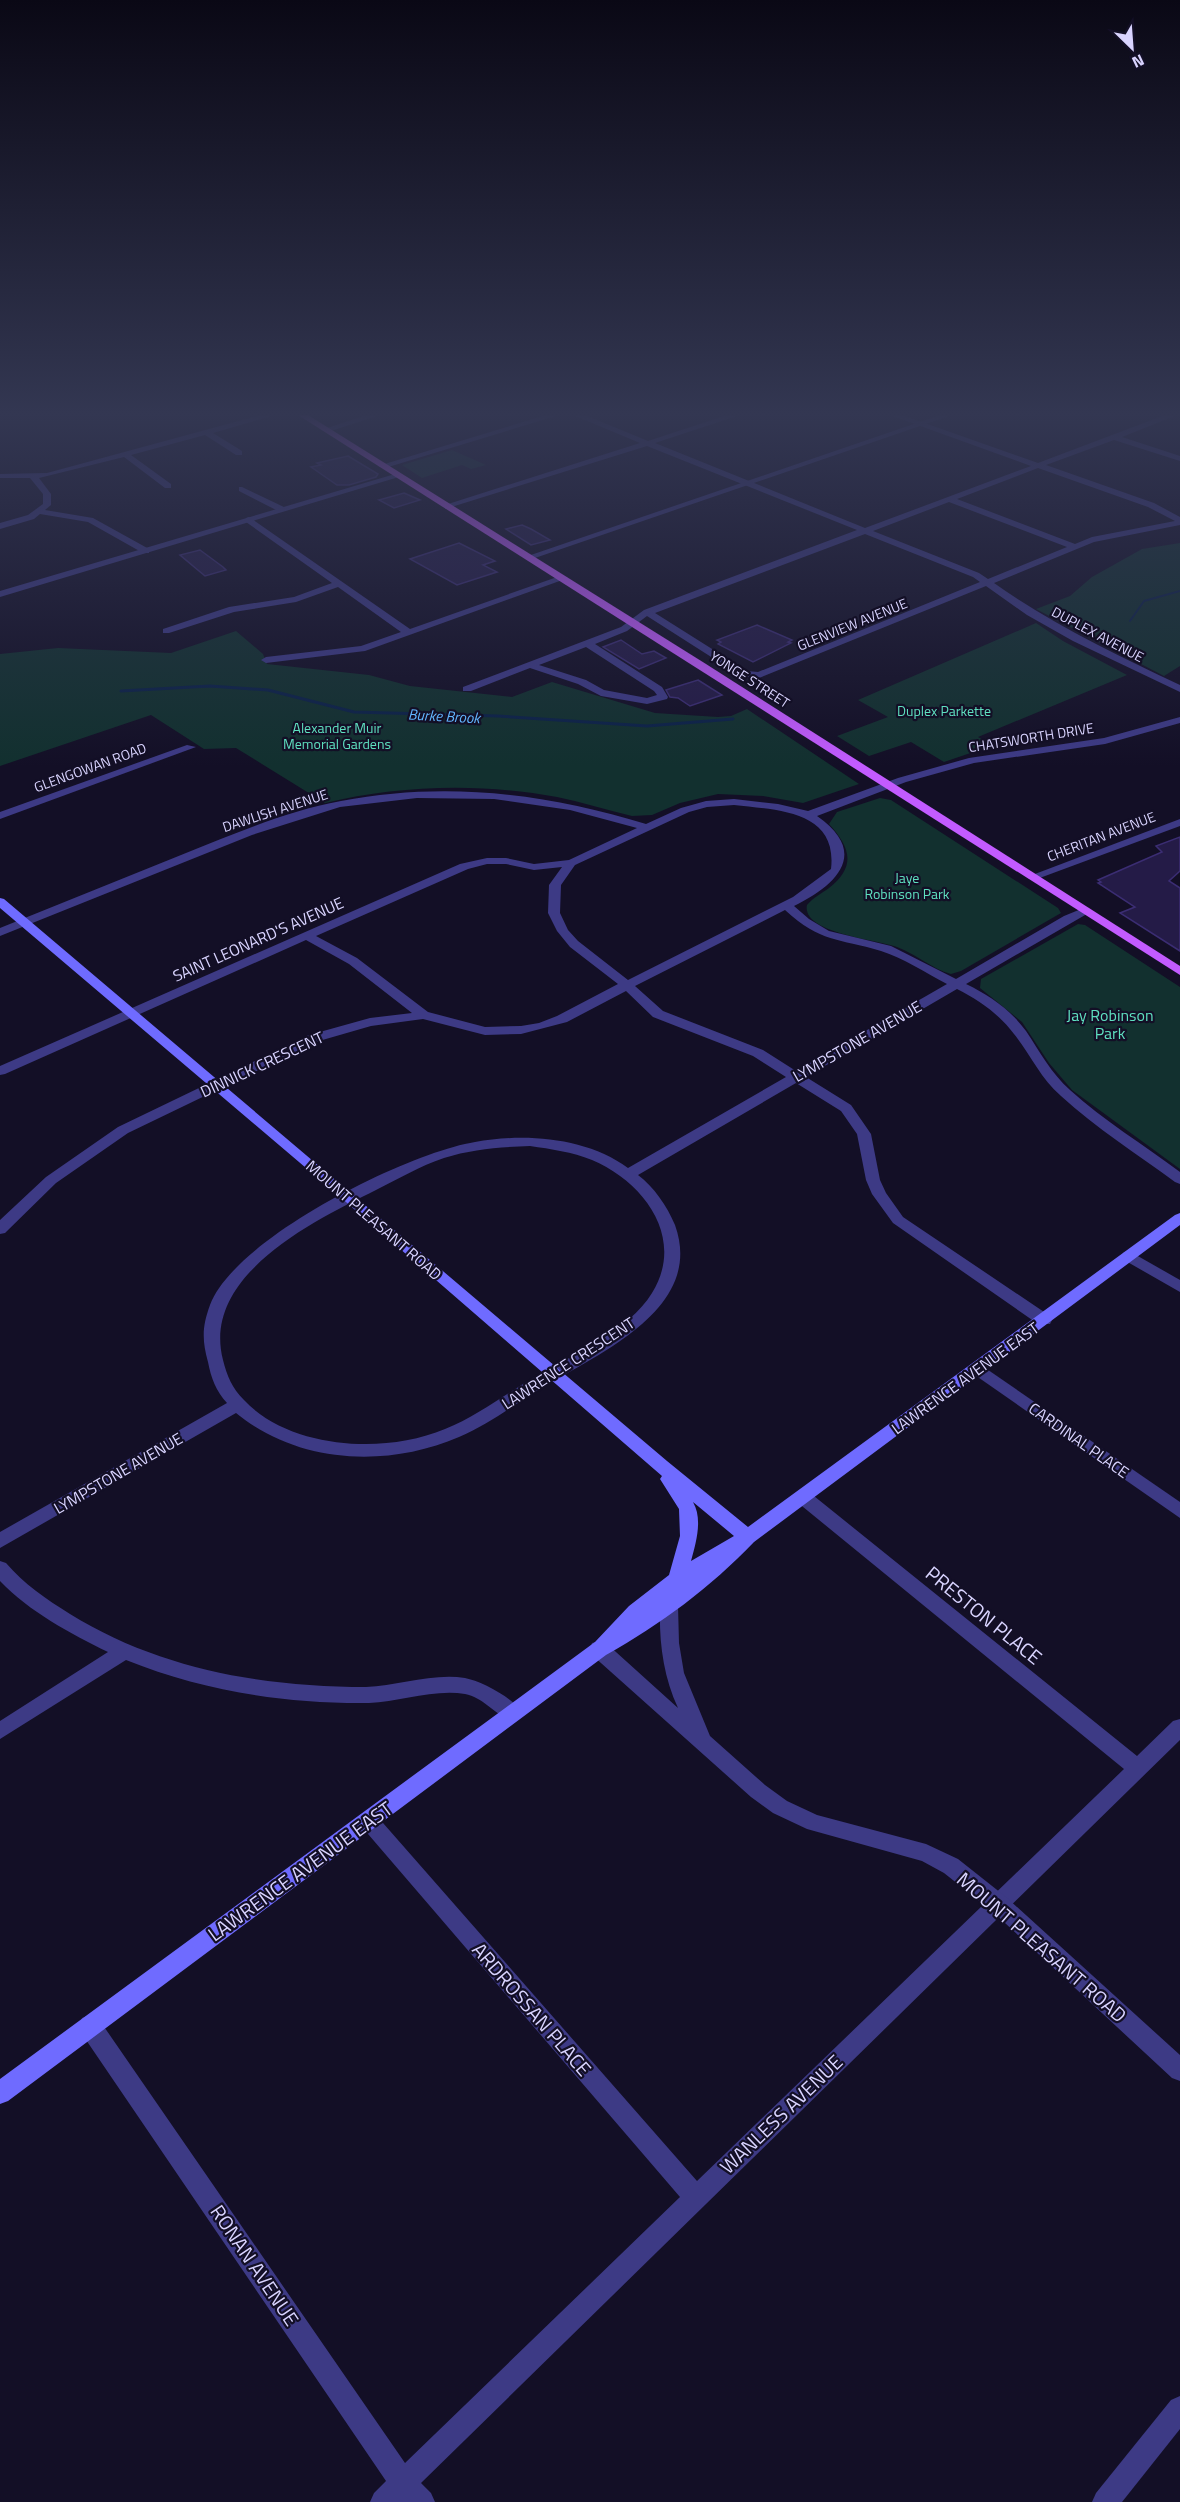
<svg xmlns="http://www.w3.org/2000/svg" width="1180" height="2502" viewBox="0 0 1180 2502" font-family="'Titillium Web',sans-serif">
  <rect width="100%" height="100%" fill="#130f26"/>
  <g fill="#12302f">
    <polygon points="452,450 486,465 471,469 462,465 422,478 402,465"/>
    <polygon points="1180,543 1180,666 1164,676 1036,609 1070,596 1092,577 1142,549"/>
    <polygon points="1036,623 1063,641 1127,675 978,737 994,745 944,762 911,742 869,756 837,736 888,717 858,700"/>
    <path d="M236 631 263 654 267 664 369 675 410 686 512 697 552 682 655 713 718 717 731 716 747 709 859 784 803 803 763 796 718 794 680 803 652 815 632 816C607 810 582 802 557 797 481 783 400 785 325 803L236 748 204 749 151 715 0 766V654L58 648 171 653Z"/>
    <path d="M880 798 891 800 1058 908 1061 913 961 971 951 974C932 969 916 954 897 947 878 940 801 933 807 905 813 898 822 893 829 888 857 866 850 847 829 824L837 812Z"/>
    <polygon points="1078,924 1085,925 1180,987 1180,1169 1072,1090 1049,1063 1022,1022 980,988 981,979"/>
  </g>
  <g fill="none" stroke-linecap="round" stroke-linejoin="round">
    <polyline stroke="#0c2248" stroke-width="2" points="1130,621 1144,601 1180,591"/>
    <polyline stroke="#0c2248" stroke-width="3" points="121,691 210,686 268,690 354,712 498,716 647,726 733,719"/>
  </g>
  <g fill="#241b47" stroke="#3b2d73" stroke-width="1.5">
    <polygon points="348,456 378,474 376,477 349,485 337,485 311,467 321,465 317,463"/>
    <polygon points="404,493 420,500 394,508 379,500"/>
    <polygon points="522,525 531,529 550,540 531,545 506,529"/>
    <polygon points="459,543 495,561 483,565 497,572 457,585 410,559"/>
    <polygon points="200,550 223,567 226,570 205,576 180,555"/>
    <polygon points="757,625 792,640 788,642 791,643 753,662 718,644 721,642 717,640"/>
    <polygon points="621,640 642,654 654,651 666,658 639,669 603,647"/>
    <polygon points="698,680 722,695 690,706 678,698 670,697 666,690"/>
    <polygon points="1180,837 1180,871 1169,881 1180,888 1180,951 1120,913 1135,907 1098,883 1101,882 1098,880 1162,852 1156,846"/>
  </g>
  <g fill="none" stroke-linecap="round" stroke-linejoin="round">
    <g fill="#3d3a85" fill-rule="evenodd">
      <polygon points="261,415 275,415 213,433 242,451 242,455 236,455 205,435 131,455 171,484 171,488 165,488 124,457 39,478 51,494 51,505 45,510 93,518 149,549 149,553 143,553 88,522 40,514 34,519 0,529 0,523 28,515 43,504 43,494 30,478 0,478 0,474 47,473"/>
      <polygon points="367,415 380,415 328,432 321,430"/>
      <polygon points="546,415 559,415 385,468 378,466"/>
      <path d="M573 415H585L648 441 727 415H740L655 443 865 528 1031 466 890 415H902L1038 463 1165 415H1177L1122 437 1180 456V461L1114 440 1046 465 1154 503 1180 517V525L1094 542 994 583C1052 624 1115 654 1180 685V692L1073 641 1027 615 986 586 759 678 741 676 647 616 627 631 595 644 662 687 668 697 667 699 647 704 601 696 578 684 530 668 471 691H463V687L621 627 644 610 857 530 647 446 445 509V505L640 443ZM1038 468 1148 507 1175 521 1092 537 1075 544 957 499ZM949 502 1067 547 988 579 979 573 873 531ZM865 534 973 577 980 582 758 672 747 671 655 613ZM586 647 654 691 657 695 647 698 604 690 586 680 539 665Z"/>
      <polygon points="242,487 286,508 287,510 280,512 239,491 239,487"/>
      <polygon points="249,517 410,629 560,576 568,578 365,651 266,663 261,660 266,657 361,646 401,632 338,587 296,602 234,612 169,633 163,633 163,629 229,607 294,597 332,583 246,522 246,518"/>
      <path d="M1180 717V723L1105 744 974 763 906 782 817 816C870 853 837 885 794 906L809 919 829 931 891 946 956 979 1064 916 1086 907 1092 911 966 984C989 995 1011 1010 1026 1031 1040 1052 1051 1073 1070 1090 1103 1120 1144 1145 1180 1172V1184L1175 1182C1137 1154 1096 1128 1061 1096 1040 1078 1031 1055 1014 1034 999 1014 979 1000 957 989L806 1077 851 1105 871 1134 880 1180 886 1193 903 1217 1050 1316 1052 1320 1050 1324H1038L893 1223 872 1194 866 1180 857 1134 841 1111 796 1083 638 1175C654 1187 667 1206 675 1225 705 1308 600 1353 545 1386 516 1403 490 1424 459 1437 387 1468 298 1464 236 1413L0 1548V1532L227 1403C216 1391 211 1378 208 1362 202 1340 202 1327 210 1305 235 1238 407 1153 475 1142 524 1133 586 1137 628 1168L786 1077 753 1056 653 1017 626 991 567 1022 521 1034 485 1035 423 1019 371 1026 319 1041 128 1133 56 1183 5 1233 0 1234V1220L46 1177 118 1127 309 1035 370 1018 412 1013 349 964 306 940 5 1074 0 1075V1066L460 864 487 858H506L534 864 569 860 637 828 570 810 494 799 417 798 340 807 252 835 0 936V928C62 903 124 878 186 853 236 833 287 811 341 801 444 781 546 793 646 824L681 808 706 801 734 799 778 804 808 811 898 778 969 758 1104 738ZM734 805C776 810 838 810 831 869L793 897 628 980 578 941 568 930 560 913 561 885 575 865 689 812 707 807ZM487 864H506L534 870 562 867 549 885 548 913 557 931 570 947 618 984 557 1016 539 1023 521 1026 485 1027 428 1012 357 958 316 936 468 869ZM785 910C821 943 838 938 881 951 903 958 926 973 947 984L796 1071 763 1050 663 1011 635 986ZM530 1146C551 1149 572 1152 592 1160 644 1182 686 1238 652 1293 629 1331 572 1355 535 1377 505 1394 478 1416 445 1429 421 1439 393 1444 366 1444 323 1444 274 1432 244 1400 232 1388 227 1376 223 1360 201 1275 314 1221 376 1190 398 1179 420 1166 444 1158 472 1149 501 1147 530 1146Z"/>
      <polygon points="187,745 196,747 0,819 0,812"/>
      <polygon points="1180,819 1180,826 1037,879 1029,879 1027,877"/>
      <polygon points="1129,1251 1180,1280 1180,1292 1124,1260 1121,1256 1124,1252"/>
      <polygon points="978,1363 1180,1502 1180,1518 972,1373 970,1369 972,1365"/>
      <polygon points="803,1490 809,1492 1137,1756 1173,1721 1180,1719 1180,1740 421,2483 431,2493 435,2502 370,2502 374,2493 386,2481 82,2034 79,2026 82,2018 90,2015 98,2018 405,2463 680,2197 362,1827 359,1821 362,1815 369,1812 376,1815 697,2181 1124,1769 797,1502 794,1497 797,1492"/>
      <path d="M0 1561 6 1563C24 1584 46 1599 70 1614 159 1669 262 1687 366 1687 398 1686 432 1673 465 1678 481 1681 514 1698 522 1713L519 1719 512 1721C495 1715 483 1697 465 1694 433 1689 400 1702 369 1703 285 1704 203 1691 126 1660L0 1739V1721L108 1652C69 1633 30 1612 0 1581Z"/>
      <polygon points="1180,2396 1180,2429 1122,2502 1092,2502 1096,2493 1171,2400"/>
    </g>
    <g fill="#3d3a85" fill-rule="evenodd">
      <polygon points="940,415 952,415 532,559 525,557"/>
      <polygon points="395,474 402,476 0,597 0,591"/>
      <path d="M669 1599 675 1601 678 1606 679 1643 684 1673 710 1736 765 1785 787 1801 817 1815 926 1844 958 1859 1006 1897 1180 2055V2081L1172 2078 992 1911 944 1873 922 1861 807 1829 773 1813 751 1797 592 1655 590 1649 592 1643 599 1641 606 1643 678 1708C663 1675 659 1642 660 1606L663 1601Z"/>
    </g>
    <path fill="#6f6bff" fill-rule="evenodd" d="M0 898 4 899 667 1461 748 1527 1175 1215 1180 1213V1225L754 1542C710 1588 661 1624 606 1655L8 2101 0 2104V2079L595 1642 629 1606 669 1575 680 1536 679 1509 660 1479 662 1476 346 1202 0 908ZM693 1502 734 1536 691 1561C696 1543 703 1519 693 1502Z"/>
    <polygon fill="#c25bff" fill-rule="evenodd" points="298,415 308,415 706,664 1180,966 1180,975"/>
  </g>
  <linearGradient id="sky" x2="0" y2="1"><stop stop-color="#0a0815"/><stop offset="0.54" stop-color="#333752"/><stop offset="1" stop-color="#333752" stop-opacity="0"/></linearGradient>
  <rect width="1180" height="766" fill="url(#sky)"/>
  <g text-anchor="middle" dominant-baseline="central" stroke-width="4.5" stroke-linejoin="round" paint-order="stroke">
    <g font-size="14" fill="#d9d4ff" stroke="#130f26">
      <text transform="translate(852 624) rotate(-22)">GLENVIEW AVENUE</text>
      <text transform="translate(1098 634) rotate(28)">DUPLEX AVENUE</text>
      <text transform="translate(750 679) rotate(33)">YONGE STREET</text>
      <text transform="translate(1031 737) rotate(-9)">CHATSWORTH DRIVE</text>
      <text transform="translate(90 767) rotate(-20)">GLENGOWAN ROAD</text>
      <text transform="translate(275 810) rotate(-18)">DAWLISH AVENUE</text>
      <text transform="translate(1101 836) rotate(-21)">CHERITAN AVENUE</text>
    </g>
    <g font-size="14" fill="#5fe0c0" stroke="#130f26">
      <text x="944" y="710">Duplex Parkette</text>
      <text x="337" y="727">Alexander Muir<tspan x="337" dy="16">Memorial Gardens</tspan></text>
      <text x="907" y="877">Jaye<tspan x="907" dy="16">Robinson Park</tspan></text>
    </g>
    <g font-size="15" font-style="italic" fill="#62b6ff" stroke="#130f26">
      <text transform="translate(444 716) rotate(3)">Burke Brook</text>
    </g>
    <g font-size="16" fill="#d9d4ff" stroke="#130f26">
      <text transform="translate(258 939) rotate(-24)">SAINT LEONARD'S AVENUE</text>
      <text transform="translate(857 1041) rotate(-30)">LYMPSTONE AVENUE</text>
      <text transform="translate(262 1064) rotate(-25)">DINNICK CRESCENT</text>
      <text transform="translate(374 1220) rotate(41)">MOUNT PLEASANT ROAD</text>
      <text transform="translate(568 1363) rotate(-33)">LAWRENCE CRESCENT</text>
      <text transform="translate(965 1378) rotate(-36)">LAWRENCE AVENUE EAST</text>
      <text transform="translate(1079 1440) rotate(35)">CARDINAL PLACE</text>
      <text transform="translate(118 1473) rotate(-30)">LYMPSTONE AVENUE</text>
    </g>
    <g font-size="16" fill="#5fe0c0" stroke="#130f26">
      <text x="1110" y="1015">Jay Robinson<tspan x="1110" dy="18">Park</tspan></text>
    </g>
    <g font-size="20" fill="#d9d4ff" stroke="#130f26">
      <text transform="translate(984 1615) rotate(39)">PRESTON PLACE</text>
      <text transform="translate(300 1871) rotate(-36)">LAWRENCE AVENUE EAST</text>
      <text transform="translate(1042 1947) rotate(41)">MOUNT PLEASANT ROAD</text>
      <text transform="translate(532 2009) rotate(49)">ARDROSSAN PLACE</text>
      <text transform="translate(781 2114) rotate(-44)">WANLESS AVENUE</text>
      <text transform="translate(255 2265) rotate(56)">RONAN AVENUE</text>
    </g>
  </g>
  <g transform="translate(1132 48) rotate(155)" stroke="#130f26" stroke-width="4.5" paint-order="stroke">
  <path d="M0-4.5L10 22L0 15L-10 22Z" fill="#d9d4ff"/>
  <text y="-9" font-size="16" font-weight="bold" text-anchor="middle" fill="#d9d4ff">N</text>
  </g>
</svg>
